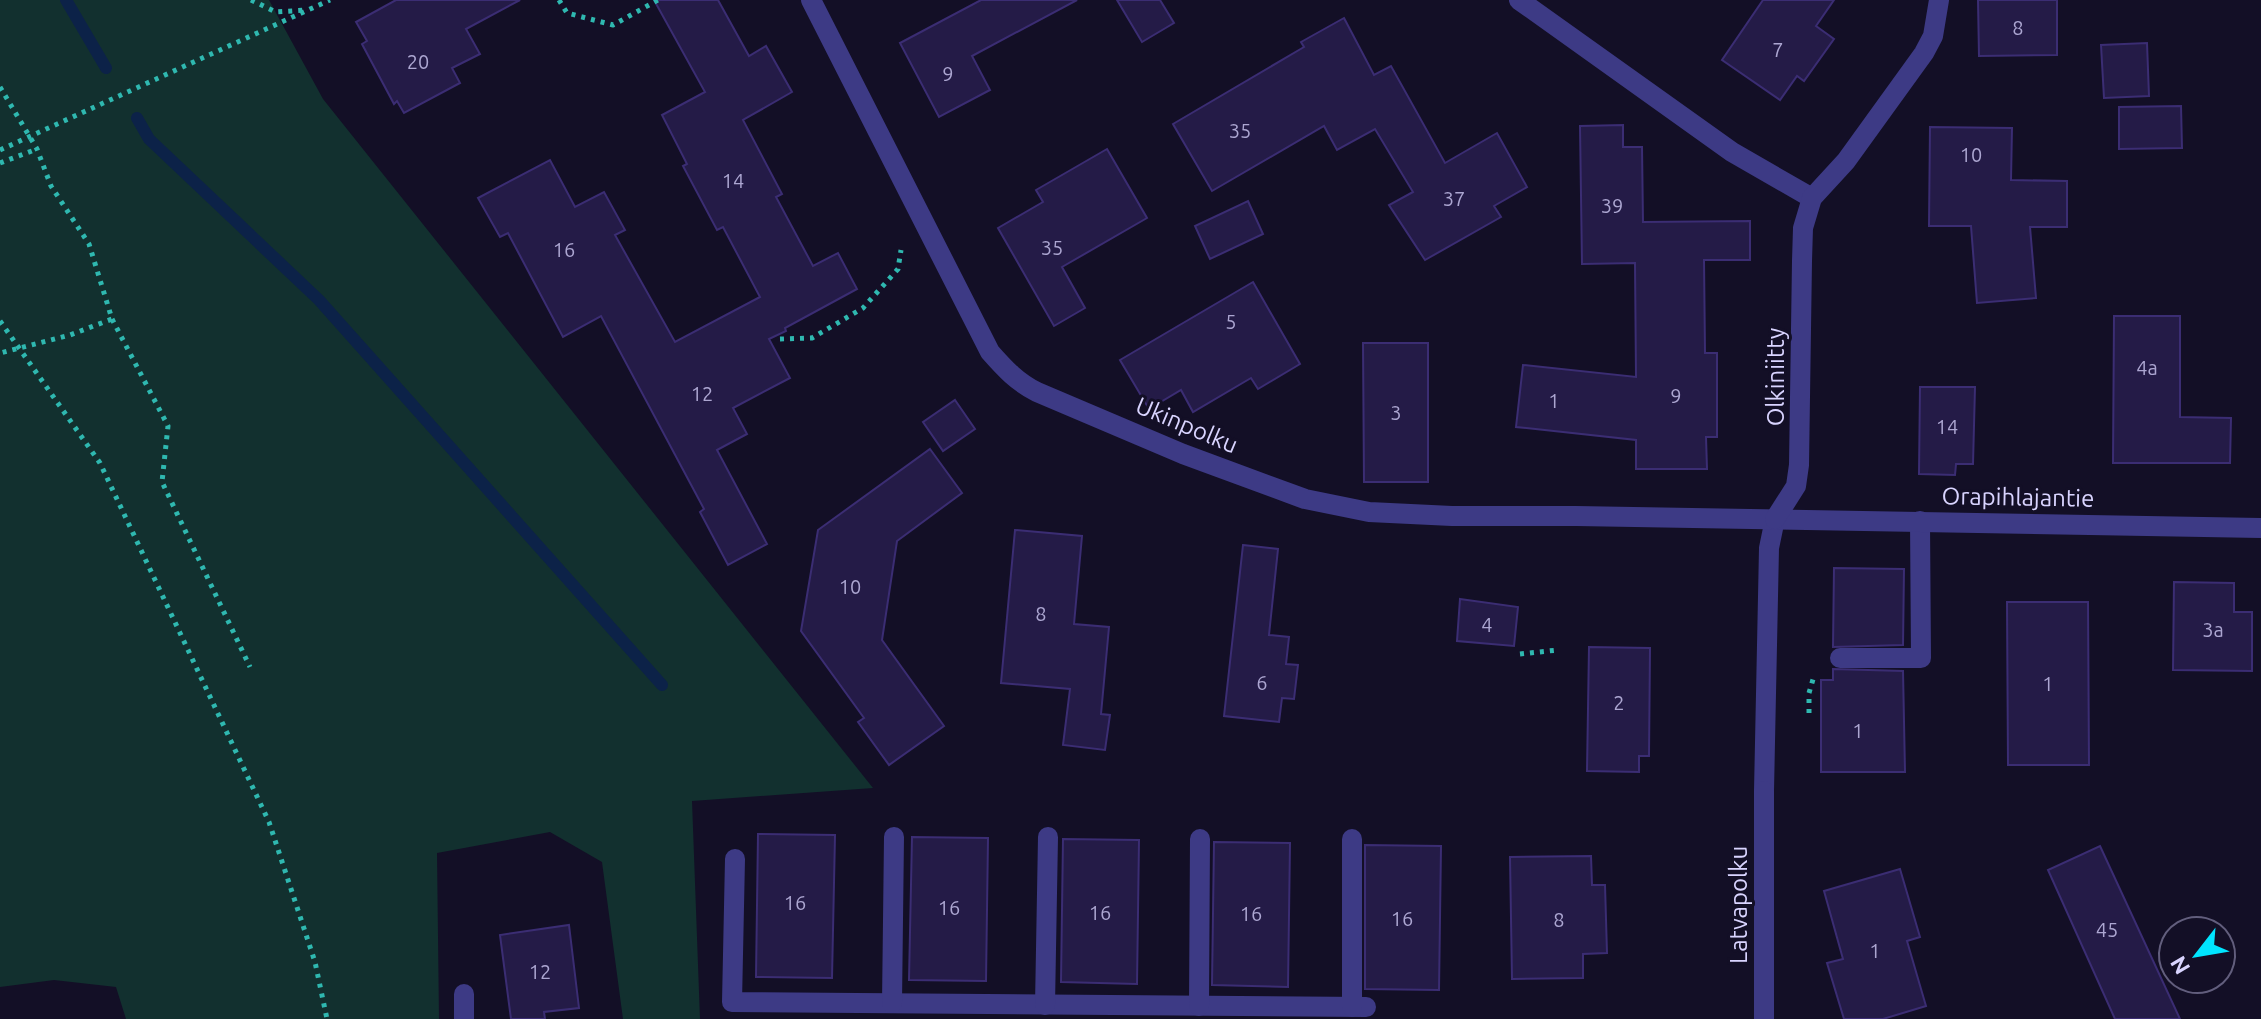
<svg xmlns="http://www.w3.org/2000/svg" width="2261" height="1019" viewBox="0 0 2261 1019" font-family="Ubuntu,sans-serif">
  <rect width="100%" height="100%" fill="#130f26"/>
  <polygon fill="#12302f" points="0,0 269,0 323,99 873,788 692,801 700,1019 623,1019 602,862 550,832 437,853 439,1019 126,1019 116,987 54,980 0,987"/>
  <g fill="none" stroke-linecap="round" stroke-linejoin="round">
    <g stroke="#0c2248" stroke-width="12">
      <polyline points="66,0 106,68"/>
      <polyline points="137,118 149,139 319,300 662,685"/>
    </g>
  </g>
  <g fill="#241b47" stroke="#3b2d73" stroke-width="2">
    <polygon points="396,0 520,0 466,29 480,54 452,68 460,83 404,113 397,101 394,104 362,44 367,41 356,22"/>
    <polygon points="654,0 718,0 749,56 766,46 792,92 743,120 782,194 776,197 813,266 838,253 857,289 785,328 786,331 769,339 790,378 733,408 747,434 717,450 767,544 728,565 700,512 704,509 601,316 563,337 508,233 500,237 478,198 550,160 575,207 604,192 625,230 615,235 675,342 760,297 723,227 717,230 683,166 687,164 662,115 705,92"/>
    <polygon points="981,0 1077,0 972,56 990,90 939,117 900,43"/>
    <polygon points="1117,0 1160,0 1174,23 1142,42"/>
    <polygon points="1763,0 1834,0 1816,26 1834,39 1804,81 1797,76 1780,100 1722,60"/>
    <polygon points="1978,0 2057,0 2057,55 1979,56"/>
    <polygon points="1344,18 1374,75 1391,66 1445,163 1497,133 1527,187 1494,206 1501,217 1425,260 1389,205 1413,192 1375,129 1337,150 1324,126 1212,191 1173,124 1304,47 1301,42"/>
    <polygon points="2147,43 2149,96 2104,98 2101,45"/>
    <polygon points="2181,106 2182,148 2119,149 2119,107"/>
    <polygon points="1623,125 1623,147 1642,147 1643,222 1750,221 1750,260 1704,260 1705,353 1717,353 1717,437 1706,437 1707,469 1636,469 1636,440 1516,427 1523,365 1636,377 1635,263 1582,264 1580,126"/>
    <polygon points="1930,127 2012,128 2011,180 2067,181 2067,227 2030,227 2036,298 1977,303 1971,226 1929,226"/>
    <polygon points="1107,149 1147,218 1062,267 1085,308 1054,326 998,228 1043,202 1036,190"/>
    <polygon points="1248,201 1263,234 1210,259 1195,226"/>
    <polygon points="1253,282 1300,364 1258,389 1251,378 1193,412 1181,390 1149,409 1120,360"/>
    <polygon points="2114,316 2180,316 2180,417 2231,418 2230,463 2113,463"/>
    <polygon points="1363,343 1428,343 1428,482 1364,482"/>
    <polygon points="1920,387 1975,387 1973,464 1956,464 1955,475 1919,474"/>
    <polygon points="955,400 975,429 943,451 923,422"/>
    <polygon points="930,449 962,493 897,541 882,640 944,726 889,765 858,722 864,718 801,631 818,530"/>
    <polygon points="1015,530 1082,536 1074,624 1109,627 1101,714 1110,715 1105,750 1063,745 1070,689 1001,683"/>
    <polygon points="1243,545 1278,549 1269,635 1289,637 1286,664 1298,665 1294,699 1282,698 1279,722 1224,716"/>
    <polygon points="1834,568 1904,569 1903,645 1833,647"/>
    <polygon points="2174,582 2234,583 2234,612 2252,612 2252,671 2173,670"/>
    <polygon points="1460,599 1518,607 1514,646 1457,641"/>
    <polygon points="2007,602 2088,602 2089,765 2008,765"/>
    <polygon points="1589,647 1650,648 1649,756 1639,756 1639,772 1587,771"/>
    <polygon points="1833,669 1903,671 1905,772 1821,772 1821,680 1833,680"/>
    <polygon points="758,834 835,835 832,978 756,977"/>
    <polygon points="912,837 988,838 986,981 909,980"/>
    <polygon points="1063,839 1139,840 1137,984 1061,982"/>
    <polygon points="1214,842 1290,843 1288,987 1212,985"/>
    <polygon points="1365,845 1441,846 1439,990 1365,989"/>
    <polygon points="2100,846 2180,1019 2115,1019 2048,870"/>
    <polygon points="1591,856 1592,885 1605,885 1607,953 1583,954 1583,978 1512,979 1510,857"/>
    <polygon points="1900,869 1920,937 1907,941 1926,1006 1883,1019 1844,1019 1827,963 1843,959 1824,891"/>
    <polygon points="569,925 579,1008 544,1012 545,1019 511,1019 500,935"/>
  </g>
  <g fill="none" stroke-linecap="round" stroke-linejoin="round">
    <g stroke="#2fb8b0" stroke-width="5" stroke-dasharray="4 6" stroke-linecap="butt">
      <polyline points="251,0 276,12 308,10"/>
      <polyline points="559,0 567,13 613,25 658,0"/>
      <polyline points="0,87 37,149 51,186 89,244 112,319 70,335 0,353"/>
      <polyline points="0,150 330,0"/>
      <polyline points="0,163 37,149"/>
      <polyline points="112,319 168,426 162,482 250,667"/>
      <polyline points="0,321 100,463 269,822 315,962 327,1019"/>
      <polyline points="780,339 812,338 863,308 898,269 901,250"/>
      <polyline points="1520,654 1558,650"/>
      <polyline points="1809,713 1809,693 1814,676"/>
    </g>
    <g stroke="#3d3a85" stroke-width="20">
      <polyline points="1840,658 1921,658 1920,521"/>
      <polyline points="1764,791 1769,548 1775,519"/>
      <polyline points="735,859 732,1002 1366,1007"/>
      <polyline points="464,994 464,1019"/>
      <polyline points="892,1003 894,837"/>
      <polyline points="1045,1005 1048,837"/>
      <polyline points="1199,1006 1200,839"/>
      <polyline points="1352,1007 1352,839"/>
    </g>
    <g stroke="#3d3a85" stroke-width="20">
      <path d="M811 0 990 352C1005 369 1017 382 1037 392L1183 454 1305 499 1369 512 1452 516H1576L2261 528"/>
      <polyline points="1519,0 1732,152 1812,198"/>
      <polyline points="1775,519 1796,486 1799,465 1802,261 1803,228 1812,198 1846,161 1924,53 1933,36 1939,0"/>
      <polyline points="1764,791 1764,1019"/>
    </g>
  </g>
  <g text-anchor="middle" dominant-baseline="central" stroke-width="6" stroke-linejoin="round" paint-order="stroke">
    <g font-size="20" fill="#aca6d1">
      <text x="2018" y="27">8</text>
      <text x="1778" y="49">7</text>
      <text x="418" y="61">20</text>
      <text x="948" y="73">9</text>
      <text x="1240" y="130">35</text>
      <text x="1971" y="154">10</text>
      <text x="733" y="180">14</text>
      <text x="1454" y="198">37</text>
      <text x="1612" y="205">39</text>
      <text x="1052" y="247">35</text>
      <text x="564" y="249">16</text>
      <text x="1231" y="321">5</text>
      <text x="2147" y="367">4a</text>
      <text x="702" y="393">12</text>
      <text x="1676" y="395">9</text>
      <text x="1554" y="400">1</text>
      <text x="1396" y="412">3</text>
      <text x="1947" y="426">14</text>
      <text x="850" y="586">10</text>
      <text x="1041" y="613">8</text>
      <text x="1487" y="624">4</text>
      <text x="2213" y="629">3a</text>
      <text x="1262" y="682">6</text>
      <text x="2048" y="683">1</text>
      <text x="1619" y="702">2</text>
      <text x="1858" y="730">1</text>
      <text x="795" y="902">16</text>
      <text x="949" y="907">16</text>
      <text x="1100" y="912">16</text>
      <text x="1251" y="913">16</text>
      <text x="1402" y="918">16</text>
      <text x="1559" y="919">8</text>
      <text x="2107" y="929">45</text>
      <text x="1875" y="950">1</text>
      <text x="540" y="971">12</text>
    </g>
    <g font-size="24" fill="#d9d4ff" stroke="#130f26">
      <text transform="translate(1775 377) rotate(-90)">Olkiniitty</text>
      <text transform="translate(1187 425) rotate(23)">Ukinpolku</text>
      <text transform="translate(2018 497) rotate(1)">Orapihlajantie</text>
      <text transform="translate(1738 905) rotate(-90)">Latvapolku</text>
    </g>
  </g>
  <g transform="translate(2197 955) rotate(239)"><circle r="38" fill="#130f26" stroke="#625e7d" stroke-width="2"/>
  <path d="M0-6L14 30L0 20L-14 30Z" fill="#00e5ff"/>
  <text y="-12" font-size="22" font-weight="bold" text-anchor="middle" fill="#d9d4ff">N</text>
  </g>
</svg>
